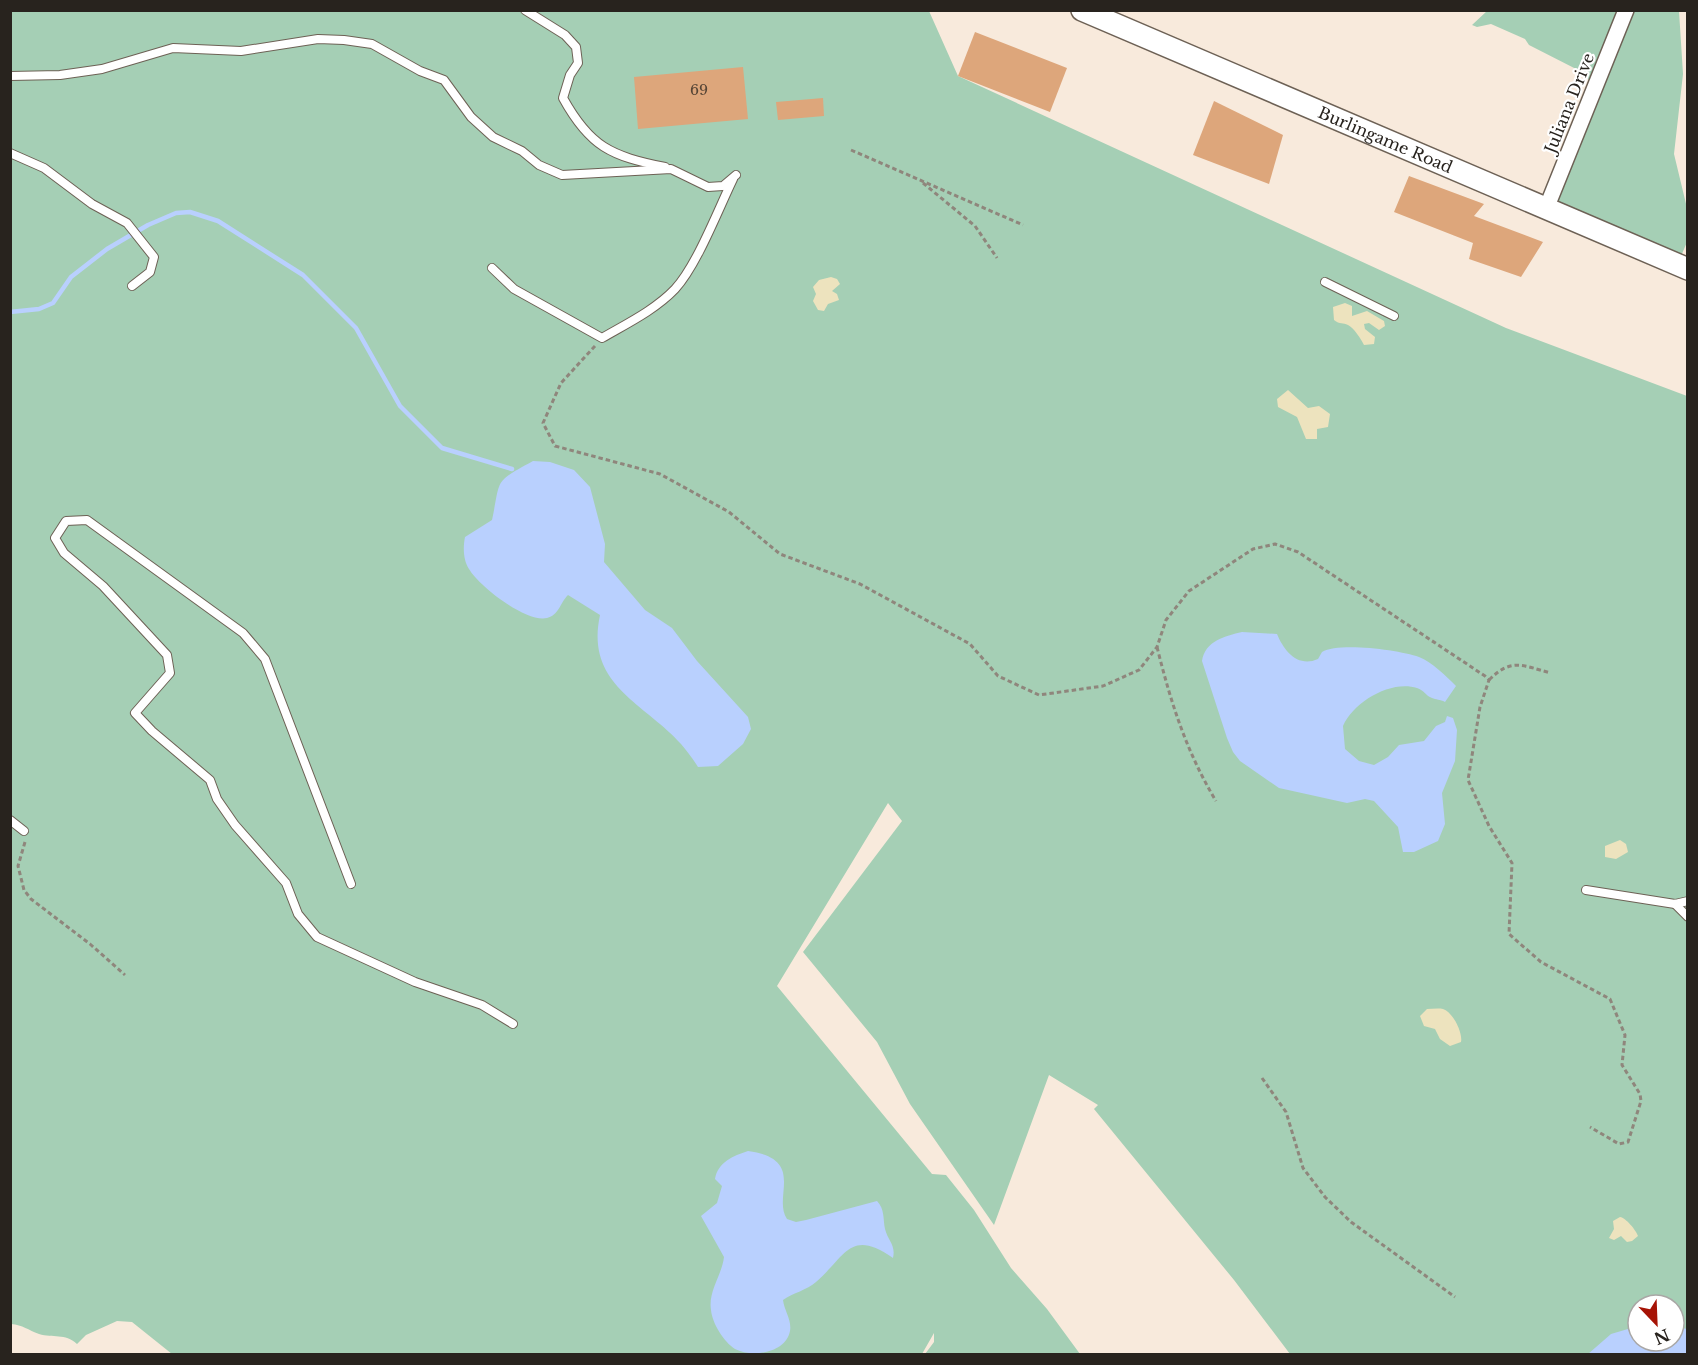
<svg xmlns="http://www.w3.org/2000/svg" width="1698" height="1365" viewBox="0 0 1698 1365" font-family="'Libre Baskerville',serif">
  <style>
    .green { fill: #a5cfb5; fill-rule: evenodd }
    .sand { fill: #ede3be }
    .water { fill: #b9d0fe }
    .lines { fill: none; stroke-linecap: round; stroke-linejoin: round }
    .stream { stroke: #b9d0fe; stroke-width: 4.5 }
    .building { fill: #dda67b }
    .lane-casing { stroke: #6d6155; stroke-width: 10 }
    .street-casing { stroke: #6d6155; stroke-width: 18 }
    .secondary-casing { stroke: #6d6155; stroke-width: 24 }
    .path { stroke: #8f867c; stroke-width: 3; stroke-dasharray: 4.5 3; stroke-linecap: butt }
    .lane { stroke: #fff; stroke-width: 8 }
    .street { stroke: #fff; stroke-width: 15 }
    .secondary { stroke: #fff; stroke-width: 21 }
    .labels { text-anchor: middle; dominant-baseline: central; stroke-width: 4.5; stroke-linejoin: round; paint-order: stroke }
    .number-label { font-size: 14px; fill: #554435 }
    .street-label { font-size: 16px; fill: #28231e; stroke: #fff }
  </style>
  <rect width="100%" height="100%" fill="#f8eadc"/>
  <g class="green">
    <path d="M11,11H929L958,76L1506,328L1687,396V1354H1290L1234,1280L1094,1109L1098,1105L1049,1075L994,1225L910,1104L877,1042L803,952L902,821L888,803L777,986L932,1174L946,1175L974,1210L1011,1268L1047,1309L1080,1354H925L934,1342V1333L922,1354H172L132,1322L117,1321L86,1335L77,1344C65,1333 53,1338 39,1334C28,1330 23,1325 11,1324ZM1638,1305H1674V1341H1638Z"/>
    <path d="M1487,11H1679L1683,74L1674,154L1687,208L1688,240L1677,265L1547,211L1596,87L1580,71L1529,45L1525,39L1491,24L1477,27L1472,25Z"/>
  </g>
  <g class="sand">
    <path d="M831,277L837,279L840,284L832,291L837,294L839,300L828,304L824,311L818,310L813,301L816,294L813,287L819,280Z"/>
    <path d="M1345,303L1352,306V316L1367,311L1384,321L1385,326L1379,330L1369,323L1364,324L1365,329L1375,337L1374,344L1364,345C1361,339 1354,328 1348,325C1343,322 1340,325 1334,320L1333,307Z"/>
    <path d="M1288,390L1308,408L1319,406L1330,414L1328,427L1317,429V439H1306L1297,417L1278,407L1277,399Z"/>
    <path d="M1620,840L1626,844L1628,852L1616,859L1605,857V846Z"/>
    <path d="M1427,1009C1432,1009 1438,1008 1443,1009C1453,1012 1463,1033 1461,1042L1450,1046L1440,1039L1435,1029L1424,1026L1420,1016Z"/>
    <path d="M1620,1217C1626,1218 1636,1230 1638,1236L1632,1241L1627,1242L1621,1236L1614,1240L1609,1238L1614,1229L1613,1221Z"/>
  </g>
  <g class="water">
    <path d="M533,461L550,462L574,470L590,487L605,544L604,562L645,610L672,628L697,661L748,717L751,729L743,744L718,766L698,767C693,759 687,751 681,744C643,702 585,685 600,615L568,595C560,603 559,615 547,618C526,623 479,586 469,569C463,560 463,547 465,537L492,520C501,478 493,483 533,461Z"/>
    <path d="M1242,632L1277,634C1284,651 1298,668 1318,659L1322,652C1339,642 1399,650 1419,657C1432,662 1446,676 1456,686L1445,702C1440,699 1436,700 1432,698C1426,696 1424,690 1417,688C1390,680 1354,702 1343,726L1345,749L1359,761L1374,765L1388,757L1399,745L1424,741L1436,726L1445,722L1447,716L1453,718L1457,730L1455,761L1442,793L1445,824L1438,841L1414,852H1403L1398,827L1374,801L1365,799L1347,803L1279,788L1240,761L1233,752L1227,738L1202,661C1205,641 1225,636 1242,632Z"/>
    <path d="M748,1151C807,1159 772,1197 787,1219L796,1222L806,1220L877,1201C885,1209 883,1220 885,1229C888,1241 896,1245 893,1258C850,1228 846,1256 816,1282C807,1290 793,1293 783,1300C784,1310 792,1320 790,1331C786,1353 752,1358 735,1349C724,1342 712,1323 711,1310C708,1291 722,1275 724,1257L701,1216L717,1203L722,1186L715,1179C718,1162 733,1156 748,1151Z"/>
    <path d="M1638,1326V1341H1674V1326L1687,1329V1354H1588L1611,1334Z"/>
  </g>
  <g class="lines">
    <path class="stream" d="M10,312L39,309L53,303L71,277L107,249L148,225L176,213L190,212L218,221L303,275L356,328L400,406L442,448L512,469"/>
  </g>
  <g class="building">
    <path d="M975,32L1067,68L1050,112L958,76Z"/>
    <path d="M743,67L748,119L638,129L634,77Z"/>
    <path d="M823,98L824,116L778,120L776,102Z"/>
    <path d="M1214,101L1283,135L1269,184L1193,155Z"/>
    <path d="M1409,176L1484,204L1474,216L1543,242L1521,277L1469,259L1473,243L1394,212Z"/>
  </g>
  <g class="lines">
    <g class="lane-casing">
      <g id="lane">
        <path d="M525,10L565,35L576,47L578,63L570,75L563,98C590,147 611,156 665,167"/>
        <path d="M10,76L60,75L102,69L173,48L241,51L318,39L344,40L372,44L420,71L444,80L471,117L493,137L522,151L539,165L562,175L671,169L708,187L723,186L736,175"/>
        <path d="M10,153L44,168L92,204L127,223L154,257L150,272L132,286"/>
        <path d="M492,268L514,289L602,338C626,324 655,310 675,289C697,265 718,210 733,179"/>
        <path d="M1325,282L1394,316"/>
        <path d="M10,820L24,831"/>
        <path d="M351,884L265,659L243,633L87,520L66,521L55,538L64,553L103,586L167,655L170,673L135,713L152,731L210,780L217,799L235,825L286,883L298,914L317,937L415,982L482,1005L513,1024"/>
        <path d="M1586,890L1675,904L1688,901"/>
        <path d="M1675,904L1688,917"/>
      </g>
    </g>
    <g class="street-casing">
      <path id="street" d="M1546,209L1626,10"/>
    </g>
    <g class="secondary-casing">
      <g id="secondary">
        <path id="s1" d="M1082,10L1688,269"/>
      </g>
    </g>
    <g class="path">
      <path d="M851,150L1023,225"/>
      <path d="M923,183L975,226L997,258"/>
      <path d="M595,346L561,383L543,423L555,446L660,474L729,512L780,554L860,584L970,644L998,676L1039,695L1103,686L1139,670L1157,647L1166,620L1189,591L1253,549L1275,544L1298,552L1485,676L1489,680L1480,707L1468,780L1489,826L1512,863L1509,934L1541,962L1610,999L1625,1035L1622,1065L1640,1094L1641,1101L1628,1142L1619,1144L1590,1127"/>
      <path d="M1157,647C1171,703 1186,751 1216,801"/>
      <path d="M1489,680C1512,657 1523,666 1551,673"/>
      <path d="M25,842L18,866L24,890L31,899L90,944L125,975"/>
      <path d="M1262,1078L1286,1112L1303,1168L1325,1197L1351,1222L1455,1297"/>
    </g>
    <use href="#lane" class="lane"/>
    <use href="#street" class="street"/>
    <use href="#secondary" class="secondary"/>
  </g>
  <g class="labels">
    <g class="number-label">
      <text x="699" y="90">69</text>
    </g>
    <g class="street-label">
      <text transform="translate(1569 103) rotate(-68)">Juliana Drive</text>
      <text stroke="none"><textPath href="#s1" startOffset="330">Burlingame Road</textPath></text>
    </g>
  </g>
  <rect width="1698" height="1365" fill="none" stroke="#28231e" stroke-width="24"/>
  <g transform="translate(1656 1323) rotate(157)"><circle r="28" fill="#ffffff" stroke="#a9a7a5" stroke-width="1.5"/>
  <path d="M0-4.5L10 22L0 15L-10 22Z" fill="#a61305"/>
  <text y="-9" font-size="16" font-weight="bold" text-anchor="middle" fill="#28231e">N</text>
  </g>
</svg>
